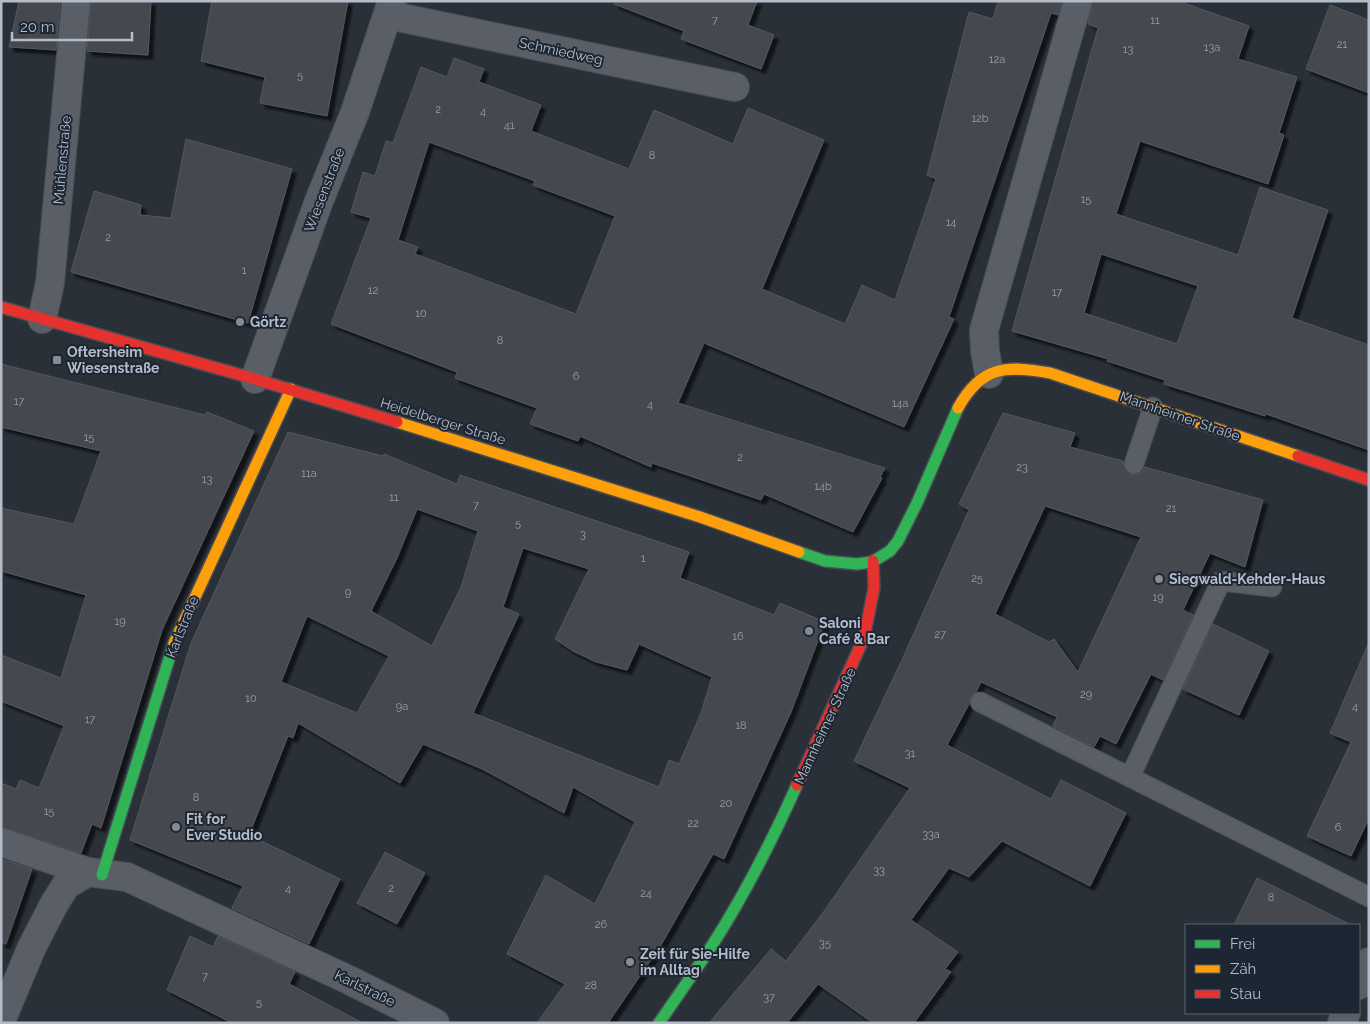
<svg xmlns="http://www.w3.org/2000/svg" width="1370" height="1024" viewBox="0 0 1370 1024" font-family="Raleway,sans-serif">
  <style>
    .building { fill: #444950; stroke: #52575f; fill-rule: evenodd; filter: url(#shadow) }
    .lines { fill: none; stroke-linecap: round; stroke-linejoin: round }
    .lane-casing { stroke: #484c53; stroke-width: 21 }
    .street-casing { stroke: #484c53; stroke-width: 30 }
    .fast-casing { stroke: #484c53; stroke-width: 14 }
    .slow-casing { stroke: #484c53; stroke-width: 14 }
    .jam-casing { stroke: #484c53; stroke-width: 14 }
    .lane { stroke: #5a5e66; stroke-width: 19 }
    .street { stroke: #5a5e66; stroke-width: 28 }
    .fast { stroke: #30b455; stroke-width: 11 }
    .slow { stroke: #ff9f0a; stroke-width: 11 }
    .jam { stroke: #e5322d; stroke-width: 11 }
    .poi-dot { fill: #848b96; stroke: #1d2633; stroke-width: 2 }
    .labels { text-anchor: middle; dominant-baseline: central; stroke-width: 4; stroke-linejoin: round; paint-order: stroke }
    .number-label { font-size: 11px; fill: #989fab }
    .street-label { font-size: 14px; fill: #b4bcc9; stroke: #1d2633 }
    .poi-label { font-size: 14px; font-weight: bold; fill: #b4bcc9; stroke: #1d2633; text-anchor: start }
  </style>
  <defs>
    <filter id="shadow"><feDropShadow dx="4.5" dy="4.5" stdDeviation="1" flood-color="#0009"/></filter>
  </defs>
  <rect width="100%" height="100%" fill="#2a3038"/>
  <g class="building">
    <path d="M19,1H60L56,50L9,47Z"/>
    <path d="M91,1H151L148,55L87,51Z"/>
    <path d="M212,1H348L327,116L260,103L265,77L201,61Z"/>
    <path d="M615,1H757L748,25L774,35L761,69L681,39L684,31L614,4Z"/>
    <path d="M998,1H1062L1058,15L1051,13L949,317L954,319L904,427L704,343L678,403L885,468L880,477L882,478L853,532L764,494L761,500L652,463L651,467L580,436L578,441L530,424L537,408L455,378L457,372L331,324L371,218L351,212L363,172L375,176L386,141L393,143L421,67L447,77L454,58L484,69L479,82L541,105L531,131L629,169L654,110L733,144L748,108L824,140L762,289L845,324L862,285L895,300L936,179L927,175L969,12L993,19ZM429,142L535,181L533,185L615,216L576,314L415,254L418,247L398,240Z"/>
    <path d="M1093,1H1178L1249,26L1238,59L1297,77L1279,133L1284,135L1268,184L1140,141L1116,214L1238,255L1260,187L1328,210L1292,318L1369,345V450L1266,414L1265,416L1164,384L1165,380L1107,361L1108,359L1012,331L1098,28L1088,24ZM1101,254L1198,286L1177,344L1084,313Z"/>
    <path d="M1330,5L1369,20V93L1306,69Z"/>
    <path d="M186,139L292,169L248,323L71,272L94,191L141,205L140,215L171,218Z"/>
    <path d="M1,364L205,415L207,412L254,431L162,630L101,828L92,824L81,853L1,827V783L16,789L20,780L39,788L64,726L1,701V655L61,678L86,595L1,571V508L74,524L101,451L1,427Z"/>
    <path d="M1003,413L1075,433L1070,447L1123,461L1125,471L1130,474L1137,475L1142,472L1145,467L1263,500L1245,567L1210,553L1183,610L1193,615L1163,680L1151,674L1116,744L1100,736L1094,747L1053,726L1057,717L981,682L976,692L970,697L969,704L947,745L1051,799L1061,780L1126,813L1090,886L1002,841L969,877L949,868L911,920L958,952L945,969L951,972L914,1023H873L818,984L787,1023H709L771,949L786,961L822,914L910,788L854,761L901,662L969,510L959,504ZM1045,506L1141,537L1078,672L1054,639L1049,642L995,614Z"/>
    <path d="M288,432L383,456L384,454L457,484L460,475L689,552L680,578L774,615L780,603L825,622L791,712L724,859L713,854L661,945L608,1023H537L565,984L507,954L546,875L595,904L635,822L573,787L564,813L482,769L423,744L400,783L298,723L293,738L288,736L249,835L340,879L309,944L232,908L243,886L130,840L191,643ZM417,509L478,531L461,587L432,646L371,611L397,558ZM523,548L589,569L555,639L573,651L596,662L627,670L639,644L712,677L701,713L679,764L669,760L659,787L473,713L519,614L503,607ZM307,616L389,656L357,713L281,682Z"/>
    <path d="M1213,624L1269,651L1239,715L1183,689Z"/>
    <path d="M1369,642V818L1351,856L1307,836L1351,742L1330,733Z"/>
    <path d="M385,852L425,873L397,924L357,903Z"/>
    <path d="M1,859L32,869L6,944L1,943Z"/>
    <path d="M1257,878L1351,925H1234Z"/>
    <path d="M190,936L213,947L218,936L295,972L289,984L363,1023H232L167,990Z"/>
  </g>
  <g class="lines">
    <g class="lane-casing">
      <g id="lane">
        <path d="M1134,464L1153,407"/>
        <path d="M980,702L1369,897"/>
        <path d="M1130,777L1221,581L1272,587"/>
      </g>
    </g>
    <g class="street-casing">
      <g id="street">
        <path d="M388,15L735,87"/>
        <path d="M42,319L50,283L76,1"/>
        <path d="M989,374L985,351L984,330L1078,1"/>
        <path d="M255,379L319,201L355,112L392,1"/>
        <path d="M1,842L88,872L127,877L349,980L435,1023"/>
        <path d="M1359,985L1369,962"/>
        <path d="M1,1021L31,949L53,906L66,885L88,872"/>
        <path d="M1342,1023L1346,1013"/>
      </g>
    </g>
    <g class="fast-casing">
      <g id="fast">
        <path d="M799,552L825,561L857,564L872,562L890,551L898,541L917,503L958,408"/>
        <path d="M102,875L174,643"/>
        <path d="M659,1023C676,998 694,973 711,947C744,896 772,841 797,785"/>
      </g>
    </g>
    <g class="slow-casing">
      <g id="slow">
        <path d="M958,408C981,366 1006,365 1050,373L1298,456"/>
        <path d="M397,422L700,517L799,552"/>
        <path d="M174,643L291,389"/>
      </g>
    </g>
    <g class="jam-casing">
      <g id="jam">
        <path d="M1,307L255,379L397,422"/>
        <path d="M1298,456L1369,480"/>
        <path d="M797,785L864,638L874,588L873,561"/>
      </g>
    </g>
    <use href="#lane" class="lane"/>
    <use href="#street" class="street"/>
    <use href="#fast" class="fast"/>
    <use href="#slow" class="slow"/>
    <use href="#jam" class="jam"/>
  </g>
  <g class="poi-dot">
    <circle cx="240" cy="322" r="5"/>
    <rect x="52" y="355" width="10" height="10" rx="2.5"/>
    <circle cx="1159" cy="579" r="5"/>
    <circle cx="809" cy="631" r="5"/>
    <circle cx="176" cy="827" r="5"/>
    <circle cx="630" cy="962" r="5"/>
  </g>
  <g class="labels">
    <g class="number-label">
      <text x="715" y="20">7</text>
      <text x="1155" y="20">11</text>
      <text x="1342" y="44">21</text>
      <text x="1212" y="47">13a</text>
      <text x="1128" y="49">13</text>
      <text x="997" y="59">12a</text>
      <text x="300" y="75">5</text>
      <text x="438" y="109">2</text>
      <text x="483" y="111">4</text>
      <text x="980" y="118">12b</text>
      <text x="509" y="125">41</text>
      <text x="652" y="155">8</text>
      <text x="1086" y="199">15</text>
      <text x="951" y="222">14</text>
      <text x="108" y="237">2</text>
      <text x="244" y="270">1</text>
      <text x="373" y="290">12</text>
      <text x="1057" y="292">17</text>
      <text x="421" y="313">10</text>
      <text x="500" y="340">8</text>
      <text x="576" y="376">6</text>
      <text x="19" y="401">17</text>
      <text x="900" y="403">14a</text>
      <text x="650" y="404">4</text>
      <text x="89" y="437">15</text>
      <text x="740" y="457">2</text>
      <text x="1022" y="467">23</text>
      <text x="309" y="473">11a</text>
      <text x="207" y="479">13</text>
      <text x="823" y="486">14b</text>
      <text x="394" y="497">11</text>
      <text x="476" y="505">7</text>
      <text x="1171" y="508">21</text>
      <text x="518" y="523">5</text>
      <text x="583" y="534">3</text>
      <text x="643" y="558">1</text>
      <text x="977" y="578">25</text>
      <text x="348" y="592">9</text>
      <text x="1158" y="597">19</text>
      <text x="120" y="621">19</text>
      <text x="940" y="634">27</text>
      <text x="738" y="636">16</text>
      <text x="1086" y="694">29</text>
      <text x="251" y="698">10</text>
      <text x="402" y="706">9a</text>
      <text x="1355" y="706">4</text>
      <text x="90" y="719">17</text>
      <text x="741" y="725">18</text>
      <text x="910" y="753">31</text>
      <text x="196" y="797">8</text>
      <text x="726" y="803">20</text>
      <text x="49" y="811">15</text>
      <text x="693" y="823">22</text>
      <text x="1338" y="827">6</text>
      <text x="931" y="834">33a</text>
      <text x="879" y="870">33</text>
      <text x="288" y="888">4</text>
      <text x="391" y="888">2</text>
      <text x="646" y="893">24</text>
      <text x="1271" y="897">8</text>
      <text x="601" y="924">26</text>
      <text x="825" y="943">35</text>
      <text x="205" y="976">7</text>
      <text x="591" y="985">28</text>
      <text x="769" y="997">37</text>
      <text x="259" y="1002">5</text>
    </g>
    <g class="street-label">
      <text transform="translate(561 51) rotate(12)">Schmiedweg</text>
      <text transform="translate(62 160) rotate(-85)">Mühlenstraße</text>
      <text transform="translate(324 190) rotate(-69)">Wiesenstraße</text>
      <text transform="translate(1180 416) rotate(19)">Mannheimer Straße</text>
      <text transform="translate(443 421) rotate(17)">Heidelberger Straße</text>
      <text transform="translate(182 627) rotate(-68)">Karlstraße</text>
      <text transform="translate(825 726) rotate(-65)">Mannheimer Straße</text>
      <text transform="translate(365 988) rotate(26)">Karlstraße</text>
    </g>
    <g class="poi-label">
      <text x="250" y="322">Görtz</text>
      <text x="67" y="352">Oftersheim<tspan x="67" dy="16">Wiesenstraße</tspan></text>
      <text x="1169" y="579">Siegwald-Kehder-Haus</text>
      <text x="819" y="623">Saloni<tspan x="819" dy="16">Café &amp; Bar</tspan></text>
      <text x="186" y="819">Fit for<tspan x="186" dy="16">Ever Studio</tspan></text>
      <text x="640" y="954">Zeit für Sie-Hilfe<tspan x="640" dy="16">im Alltag</tspan></text>
    </g>
  </g>
  <rect width="1370" height="1024" fill="none" stroke="#b4bcc9" stroke-width="5"/>
  <rect x="1185" y="924" width="175" height="90" fill="#1d2633" stroke="#59626f"/>
  <rect x="1195" y="940" width="25" height="8" fill="#30b455" stroke="#59626f"/>
  <text x="1230" y="949" font-size="15" fill="#b4bcc9">Frei</text>
  <rect x="1195" y="965" width="25" height="8" fill="#ff9f0a" stroke="#59626f"/>
  <text x="1230" y="974" font-size="15" fill="#b4bcc9">Zäh</text>
  <rect x="1195" y="990" width="25" height="8" fill="#e5322d" stroke="#59626f"/>
  <text x="1230" y="999" font-size="15" fill="#b4bcc9">Stau</text>
  <path d="M12 32v8h120v-8" fill="none" stroke="#b4bcc9" stroke-width="2.5"/>
  <text x="20" y="32" font-size="15" fill="#b4bcc9" stroke="#1d2633" stroke-width="4" paint-order="stroke">20 m</text>
</svg>
